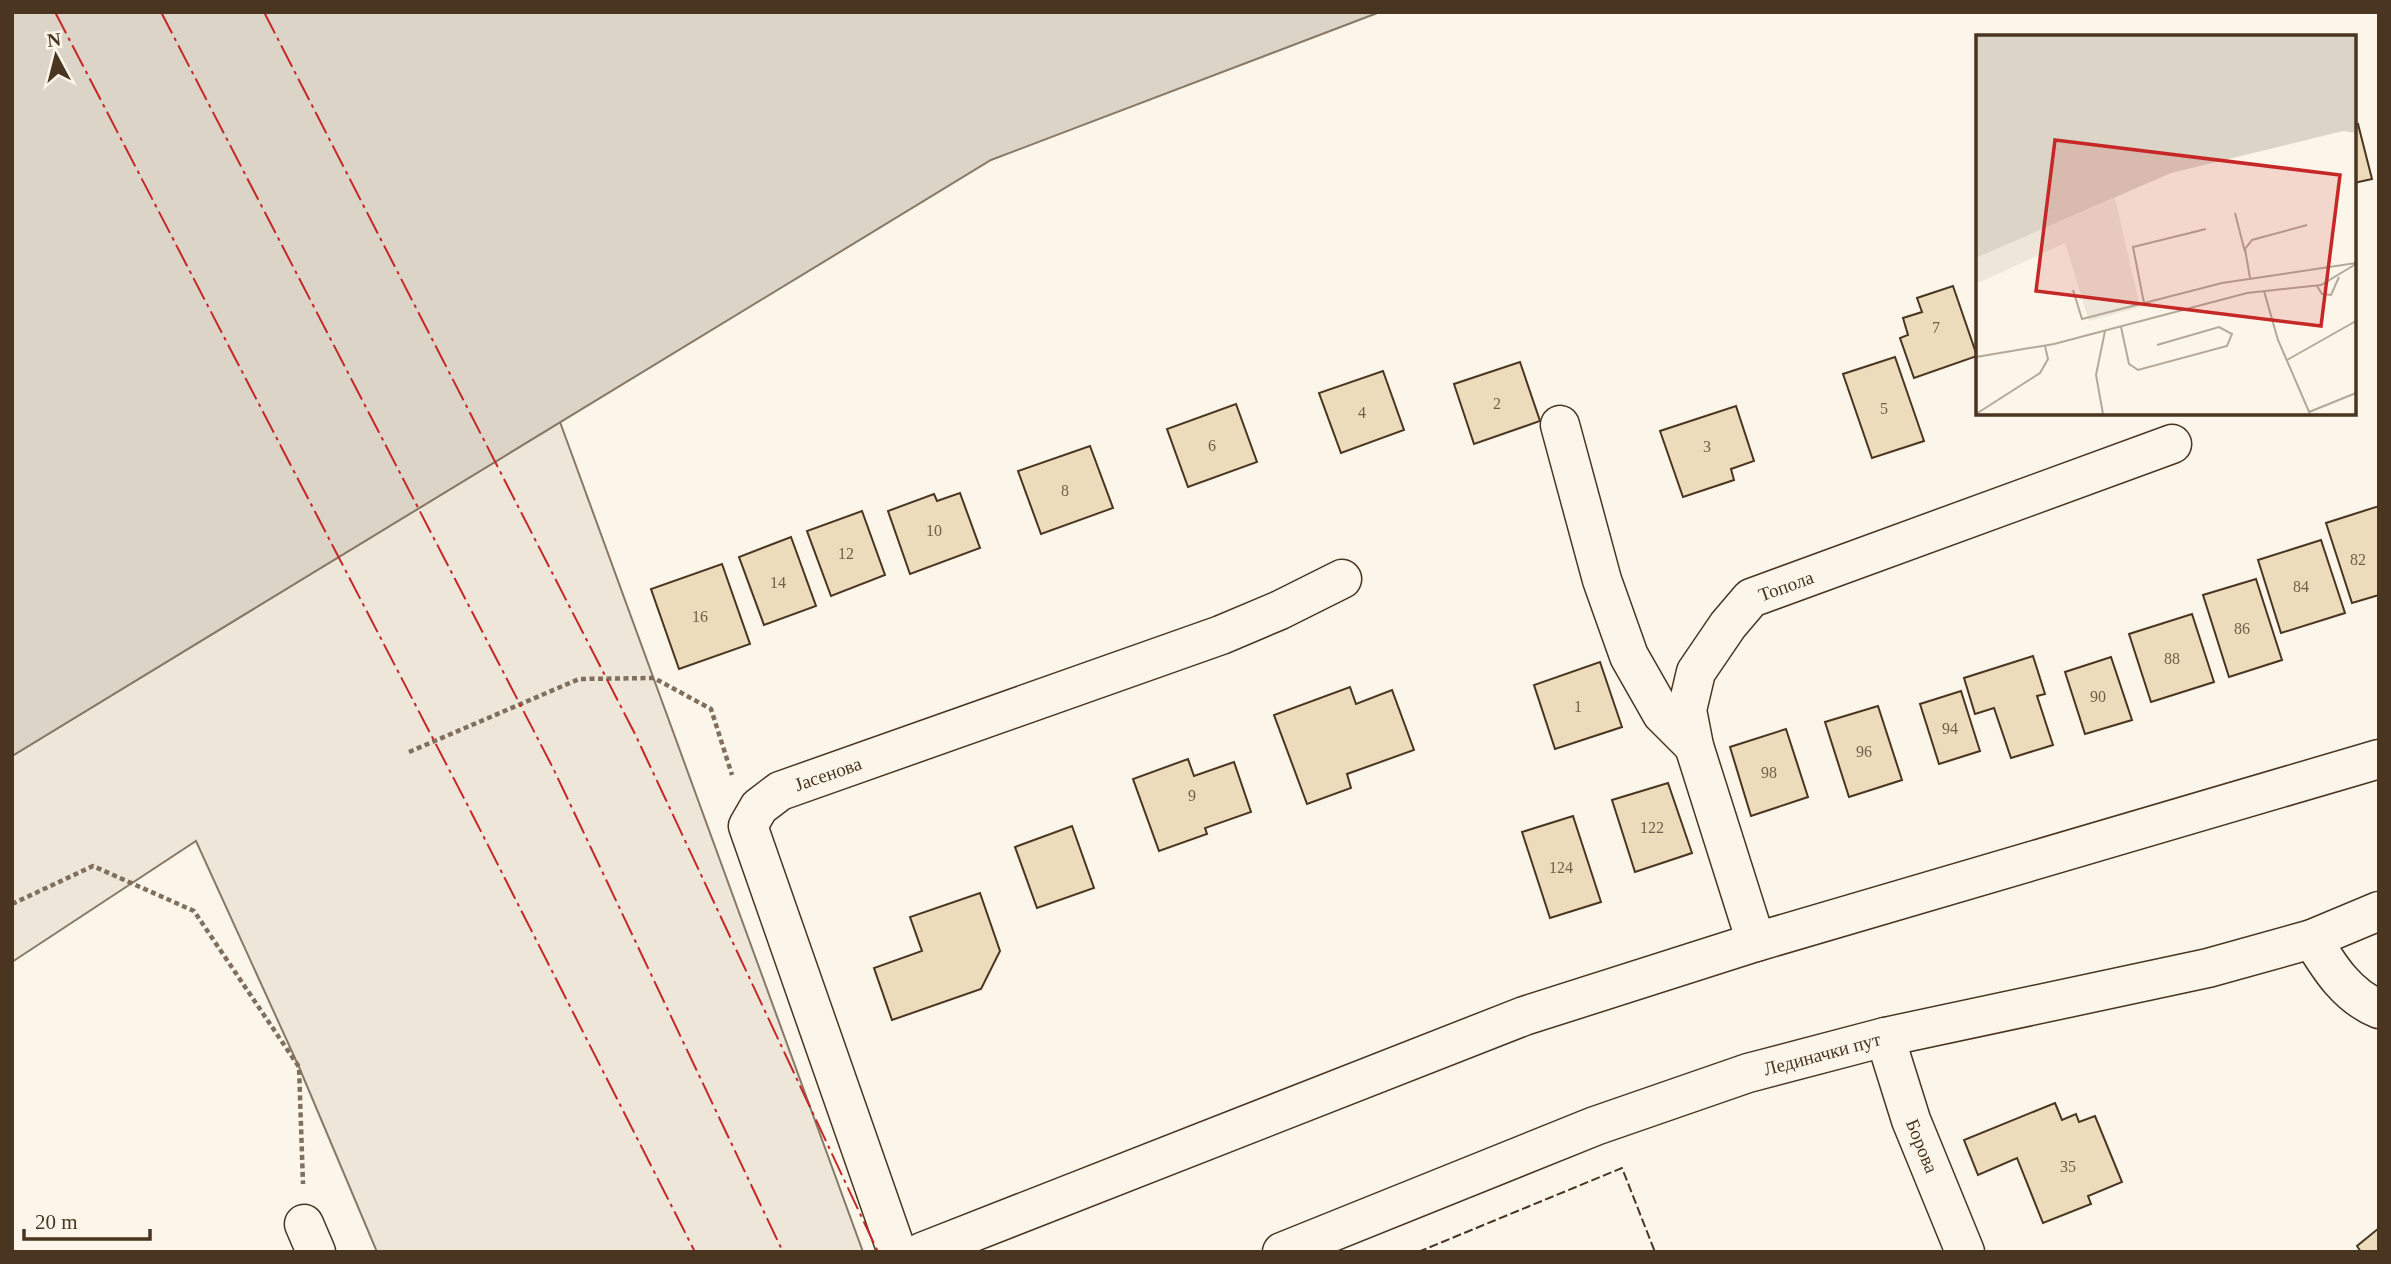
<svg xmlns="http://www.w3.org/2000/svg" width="2391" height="1264" viewBox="0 0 2391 1264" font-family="Georgia,serif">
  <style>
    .green { fill: #ede6d9; stroke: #887966; stroke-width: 2 }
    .water { fill: #dcd4c6; stroke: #887966; stroke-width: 2 }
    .building { fill: #ecdcbc; stroke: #4a3520; stroke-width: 2 }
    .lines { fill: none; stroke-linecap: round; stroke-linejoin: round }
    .minor-casing { stroke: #4a3520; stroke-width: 41 }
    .major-casing { stroke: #4a3520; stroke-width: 41 }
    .path { stroke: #7f6f5c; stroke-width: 4.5; stroke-dasharray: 5 3.5; stroke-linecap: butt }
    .minor { stroke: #fbf6e9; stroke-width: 38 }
    .major { stroke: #fbf6e9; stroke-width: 38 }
    .fence { stroke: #4a3520; stroke-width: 2; stroke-dasharray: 9 3.5; stroke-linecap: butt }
    .power { stroke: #c62828; stroke-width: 2; stroke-dasharray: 24 5 3.5 5; stroke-linecap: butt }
    .labels { text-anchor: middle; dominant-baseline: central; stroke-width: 5; stroke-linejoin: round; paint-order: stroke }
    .number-label { font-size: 16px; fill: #725f47 }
    .street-label { font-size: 19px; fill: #4a3520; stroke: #fbf6e9 }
    .inset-road { fill: none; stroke: #b4a999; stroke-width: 2 }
    .view { fill: #c62828; fill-opacity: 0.15; stroke: #c62828; stroke-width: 3.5 }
    .inset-edge { fill: none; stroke: #4a3520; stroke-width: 3.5 }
  </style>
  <rect width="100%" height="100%" fill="#fbf6e9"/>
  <path class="green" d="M560,422L863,1252H377L299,1067L196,841L12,962V756Z"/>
  <path class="water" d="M12,12H1380L991,160L12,756Z"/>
  <g class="building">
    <path d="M2358,124L2372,179L2354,183V125Z"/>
    <path d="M1953,286L1977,356L1914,378L1900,338L1908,335L1903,318L1922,312L1917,298Z"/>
    <path d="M1895,357L1924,441L1872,458L1843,374Z"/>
    <path d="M1520,362L1540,421L1474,444L1454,384Z"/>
    <path d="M1383,371L1404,430L1341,453L1319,393Z"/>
    <path d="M1236,404L1257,462L1188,487L1167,429Z"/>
    <path d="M1736,406L1754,461L1731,469L1734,480L1683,497L1660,431Z"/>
    <path d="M1090,446L1113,508L1041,534L1018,471Z"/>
    <path d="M960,493L980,548L910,574L888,511L934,494L937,501Z"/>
    <path d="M2379,506V595L2352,603L2326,523Z"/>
    <path d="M862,511L885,575L831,596L807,531Z"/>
    <path d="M791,537L816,606L764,625L739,557Z"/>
    <path d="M2321,540L2345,613L2281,633L2258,560Z"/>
    <path d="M722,564L750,644L679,669L651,589Z"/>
    <path d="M2256,579L2282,660L2229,677L2203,595Z"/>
    <path d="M2192,614L2214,682L2151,702L2129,634Z"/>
    <path d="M2033,656L2045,694L2037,696L2053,745L2011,758L1994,708L1975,714L1964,678Z"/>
    <path d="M2111,657L2132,720L2085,734L2065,672Z"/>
    <path d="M1600,662L1622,727L1555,749L1534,685Z"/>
    <path d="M1350,687L1356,704L1392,690L1414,750L1347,774L1351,788L1307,804L1274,715Z"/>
    <path d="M1961,691L1980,751L1939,764L1920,704Z"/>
    <path d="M1878,706L1902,780L1849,797L1825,722Z"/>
    <path d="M1786,729L1808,797L1751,816L1730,747Z"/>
    <path d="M1188,759L1194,776L1234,762L1251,812L1205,828L1207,834L1159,851L1133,779Z"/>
    <path d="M1668,783L1692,853L1635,872L1612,800Z"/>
    <path d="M1573,816L1601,902L1550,918L1522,832Z"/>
    <path d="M1072,826L1094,888L1037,908L1015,847Z"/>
    <path d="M980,893L1000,951L981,989L892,1020L874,968L922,951L910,917Z"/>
    <path d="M2055,1103L2062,1120L2076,1114L2079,1122L2095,1116L2122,1182L2088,1196L2091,1204L2043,1223L2017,1158L1978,1175L1964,1140Z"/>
    <path d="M2379,1228V1252H2361L2357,1246Z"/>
  </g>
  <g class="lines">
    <g class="minor-casing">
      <g id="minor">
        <path d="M1560,425L1602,580L1629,656L1662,714L1694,746"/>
        <path d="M2312,939C2329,967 2347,996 2379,1009"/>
        <path d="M1756,942L1694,746L1687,710L1696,672L1728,625L1751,598L2172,444"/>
        <path d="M1885,1037L1911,1120L1965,1252"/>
        <path d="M304,1224L316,1252"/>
        <path d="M897,1252L748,826L759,807L780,791L1221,635L1280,610L1342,579"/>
        <path d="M922,1252L1524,1016L1756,942L2379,759"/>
      </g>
    </g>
    <g class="major-casing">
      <path id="major" d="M1282,1252L1595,1126L1748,1073L1885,1037L2208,968L2312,939L2379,911"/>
    </g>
    <g class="path">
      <path d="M409,752L579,679L654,678L711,709L732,775"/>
      <path d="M12,904L93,866L194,911L299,1067L303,1184"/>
    </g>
    <use href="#minor" class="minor"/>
    <use href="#major" class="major"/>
    <path class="fence" d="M1418,1252L1622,1168L1655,1252"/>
    <g class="power">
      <path d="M55,12L467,804L695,1252"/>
      <path d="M161,12L553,768L783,1252"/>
      <path d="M264,12L635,734L878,1252"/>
    </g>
  </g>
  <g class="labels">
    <g class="number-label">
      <text x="1936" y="327">7</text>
      <text x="1497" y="403">2</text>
      <text x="1884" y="408">5</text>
      <text x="1362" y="412">4</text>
      <text x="1212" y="445">6</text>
      <text x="1707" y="446">3</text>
      <text x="1065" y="490">8</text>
      <text x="934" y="530">10</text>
      <text x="846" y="553">12</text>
      <text x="2358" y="559">82</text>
      <text x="778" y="582">14</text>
      <text x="2301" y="586">84</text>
      <text x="700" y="616">16</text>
      <text x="2242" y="628">86</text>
      <text x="2172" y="658">88</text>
      <text x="2098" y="696">90</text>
      <text x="1578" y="706">1</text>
      <text x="1950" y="728">94</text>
      <text x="1864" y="751">96</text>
      <text x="1769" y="772">98</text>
      <text x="1192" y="795">9</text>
      <text x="1652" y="827">122</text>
      <text x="1561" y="867">124</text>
      <text x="2068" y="1166">35</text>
    </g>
    <g class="street-label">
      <text transform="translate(1786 586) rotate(-20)">Топола</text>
      <text transform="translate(828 774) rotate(-19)">Јасенова</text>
      <text transform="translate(1822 1054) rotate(-15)">Лединачки пут</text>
      <text transform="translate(1922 1146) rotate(68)">Борова</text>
    </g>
  </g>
  <g transform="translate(1976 35)">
    <rect width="380" height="380" fill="#fbf6e9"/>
    <path d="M139,163L164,272L113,286L89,208L0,249V223Z" fill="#ede6d9"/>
    <path d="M0,0H380V98L367,96L195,138L0,223Z" fill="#dcd4c6"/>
    <path class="inset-road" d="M259,178L269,217M274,243L269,214L276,205L331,190M341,251L346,259L355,260L363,242M97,255L106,284L246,248L380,228M288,256L302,305L334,379M168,268L157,212L230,194M145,292L153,329L162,335L251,311L256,299L243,292L181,310M0,322L78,309L271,258L345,250L380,229M311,325L380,286M333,377L380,358M0,379L64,338L72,324L69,311M127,379L120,340L129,296"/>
    <path class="view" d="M79,105L364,140L345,291L60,256Z"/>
    <rect width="380" height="380" class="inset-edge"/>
  </g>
  <rect width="2391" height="1264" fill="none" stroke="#4a3520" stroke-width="28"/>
  <g transform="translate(56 56) rotate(353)" stroke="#fbf6e9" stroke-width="5" paint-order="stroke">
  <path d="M0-5L12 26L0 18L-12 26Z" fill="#4a3520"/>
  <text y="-10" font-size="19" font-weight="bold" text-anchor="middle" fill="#4a3520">N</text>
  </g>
  <path d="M24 1229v10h126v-10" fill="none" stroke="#4a3520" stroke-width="3.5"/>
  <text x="35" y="1229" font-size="21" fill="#4a3520" stroke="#fbf6e9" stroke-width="5" paint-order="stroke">20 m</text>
</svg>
